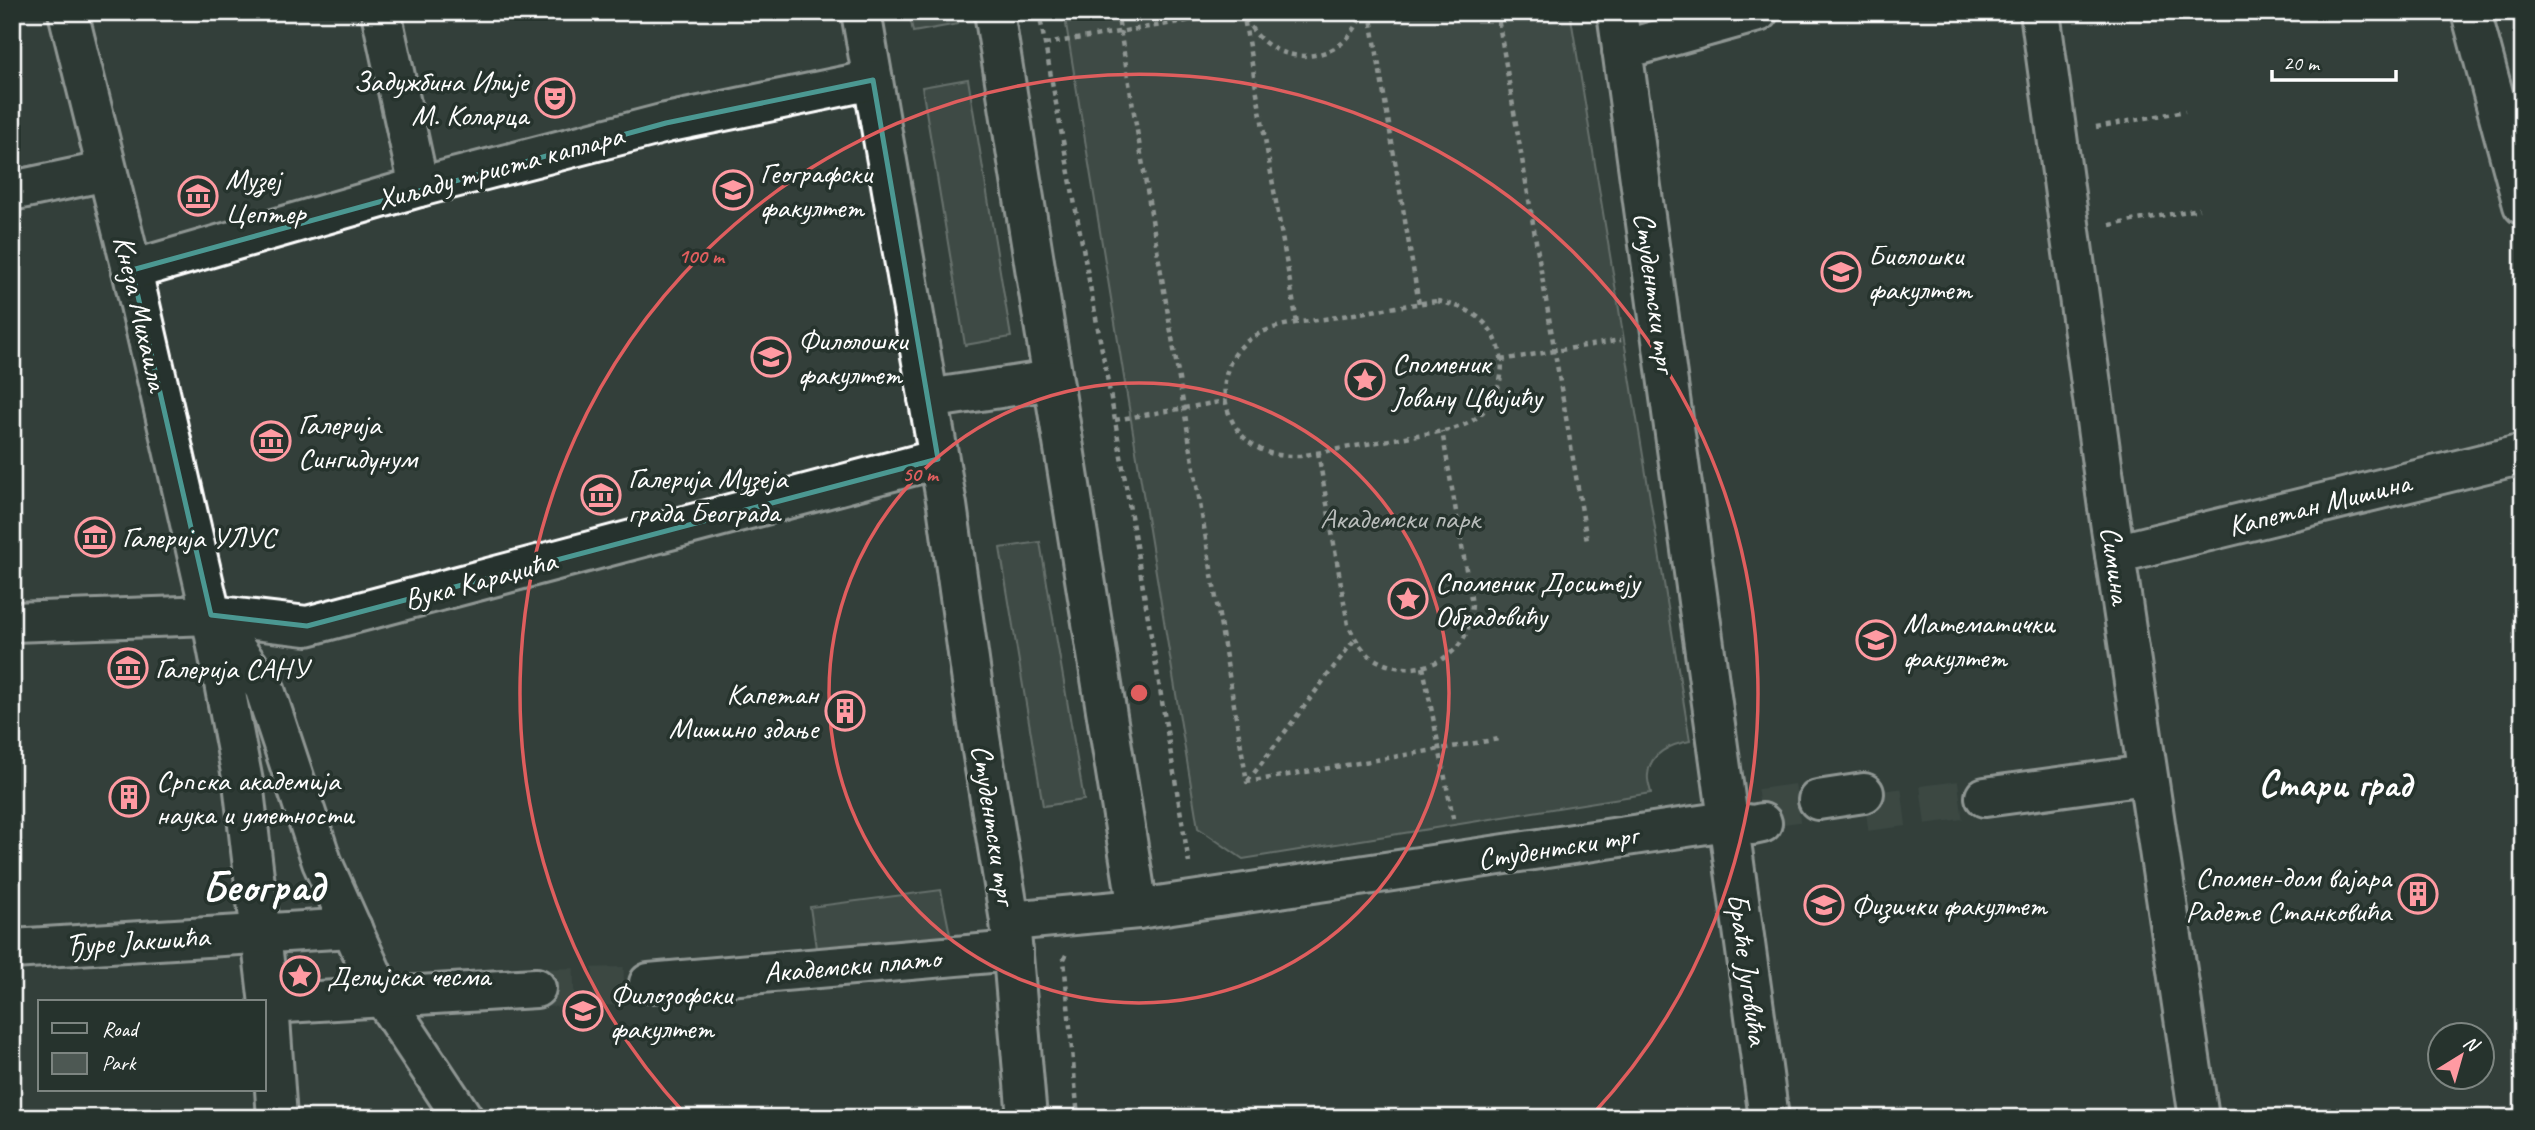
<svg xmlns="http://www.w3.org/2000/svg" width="2535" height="1130" viewBox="0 0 2535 1130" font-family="Caveat,sans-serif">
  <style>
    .green { fill: #4d5853; stroke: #a6aca9; stroke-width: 2 }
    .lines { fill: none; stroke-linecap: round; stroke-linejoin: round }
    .minor-tunnel { stroke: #47524e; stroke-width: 38; stroke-dasharray: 38 19; stroke-linecap: butt }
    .minor-casing { stroke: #fff; stroke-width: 44 }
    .path { stroke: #fff; stroke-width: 4.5; stroke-dasharray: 5 5; stroke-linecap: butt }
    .minor { stroke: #26332d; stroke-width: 38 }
    .marked { fill: none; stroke: #4b9892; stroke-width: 5; stroke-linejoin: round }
    .ring { fill: none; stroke: #e05e5e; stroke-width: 3.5 }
    .labels { text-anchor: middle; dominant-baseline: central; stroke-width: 7; stroke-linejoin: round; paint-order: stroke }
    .poi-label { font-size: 30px; fill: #fff; stroke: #26332d; text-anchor: start }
    .street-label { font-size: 30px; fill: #fff; stroke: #26332d }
    .park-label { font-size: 30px; fill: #b8bcba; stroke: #26332d }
    .district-label { font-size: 37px; font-weight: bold; fill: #fff; stroke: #26332d }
    .town-label { font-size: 44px; font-weight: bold; fill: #fff; stroke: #26332d }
    .centre { fill: #e05e5e; stroke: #26332d; stroke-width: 3.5 }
    .ring-label { font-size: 21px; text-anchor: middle; font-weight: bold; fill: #e05e5e; stroke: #26332d; stroke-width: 7; stroke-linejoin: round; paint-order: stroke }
  </style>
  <rect width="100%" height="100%" fill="#333f3a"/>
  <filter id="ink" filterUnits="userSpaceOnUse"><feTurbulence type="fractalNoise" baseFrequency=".0143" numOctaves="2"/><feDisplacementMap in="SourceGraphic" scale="14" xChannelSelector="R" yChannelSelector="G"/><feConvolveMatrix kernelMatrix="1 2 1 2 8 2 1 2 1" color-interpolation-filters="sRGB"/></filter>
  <g filter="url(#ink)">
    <g class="green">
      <path d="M909,12H956L958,24L913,32Z"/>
      <path d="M1064,12H1570L1690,741C1672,744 1649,753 1648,775C1647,780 1650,788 1651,793L1243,859L1198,828Z"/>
      <path d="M968,79L1011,337L965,345L922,87Z"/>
      <path d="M1040,542L1084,800L1043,806L1000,548Z"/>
      <path d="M941,890L951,939L817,955L810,907Z"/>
    </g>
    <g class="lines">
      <g class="minor-tunnel">
        <path d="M1760,808L1818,800"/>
        <path d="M1866,812L1985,797"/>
        <path d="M536,988L624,986"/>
      </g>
      <g class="minor-casing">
        <g id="minor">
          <path d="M68,12L132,270L211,615L243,782L269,1004L277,1118"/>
          <path d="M381,12L419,187"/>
          <path d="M861,12L947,505L980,738L1010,921L1027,1118"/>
          <path d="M994,12L1138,909"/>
          <path d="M1617,12L1769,1118"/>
          <path d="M2040,12L2108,508L2199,1118"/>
          <path d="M2471,12L2523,205"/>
          <path d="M1622,50L1758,12"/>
          <path d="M12,191L107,171"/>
          <path d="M132,270L419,187L666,123L873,80"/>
          <path d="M928,399L1052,380"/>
          <path d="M2115,554L2523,454"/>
          <path d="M12,622L211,615L307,626L938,459"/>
          <path d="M216,623L264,687L322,862L382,996L463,1118"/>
          <path d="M1985,797L2146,775"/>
          <path d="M1818,800L1864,793"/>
          <path d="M1010,921L1138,909L1727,821L1753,825L1762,823"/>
          <path d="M12,949L352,928"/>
          <path d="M649,983L1013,951"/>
          <path d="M269,1004L536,988"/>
        </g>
      </g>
      <g class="path">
        <path d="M1039,12L1115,420L1189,863"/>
        <path d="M1117,12L1247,782L1499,739"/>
        <path d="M1243,12L1297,323"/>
        <path d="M1370,12L1419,304"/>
        <path d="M1497,12L1587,541"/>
        <path d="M1246,18C1262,55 1309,68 1342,43C1352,35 1358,24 1363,12"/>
        <path d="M1045,44L1241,12"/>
        <path d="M2096,127L2185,111"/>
        <path d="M2110,225L2199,209"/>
        <path d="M1437,301C1465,307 1487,316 1498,345C1509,374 1495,409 1468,423C1451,432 1429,433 1411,436C1374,443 1337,449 1300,456C1286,456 1271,456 1258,448C1218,426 1211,363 1253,337C1275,323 1306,322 1331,318C1366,312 1401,306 1437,301Z"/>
        <path d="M1501,360L1621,340"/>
        <path d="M1115,420L1225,401"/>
        <path d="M1318,452L1348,625C1354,636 1360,648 1370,656C1398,677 1442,670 1462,641C1469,630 1471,617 1472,604L1442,431"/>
        <path d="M1471,616L1487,624"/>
        <path d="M1423,667L1454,823"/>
        <path d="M1248,781L1355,639"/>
        <path d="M1066,955L1064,959L1078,1118"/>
      </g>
      <use href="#minor" class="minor"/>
    </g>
  </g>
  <path d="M0 0H2535V1130H0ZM873,80L938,459L307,626L211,615L132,270L666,123Z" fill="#333f3a" fill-opacity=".55" fill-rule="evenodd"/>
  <path class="marked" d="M873,80L938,459L307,626L211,615L132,270L666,123Z"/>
  <g class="ring">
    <circle cx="1139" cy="693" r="310"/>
    <path d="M686 1115A619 619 0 1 1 1592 1115"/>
  </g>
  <defs>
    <g id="theatre-ring" transform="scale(2.0125)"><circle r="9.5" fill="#26332d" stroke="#ff9aa2" stroke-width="1.5"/><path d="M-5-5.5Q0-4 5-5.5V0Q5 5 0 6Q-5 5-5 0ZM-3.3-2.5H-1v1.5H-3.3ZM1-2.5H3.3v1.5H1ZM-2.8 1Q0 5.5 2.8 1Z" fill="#ff9aa2"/></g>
    <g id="university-ring" transform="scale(2.0125)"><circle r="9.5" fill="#26332d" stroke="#ff9aa2" stroke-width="1.5"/><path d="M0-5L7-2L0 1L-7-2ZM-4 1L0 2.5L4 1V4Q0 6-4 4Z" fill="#ff9aa2"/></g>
    <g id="museum-ring" transform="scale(2.0125)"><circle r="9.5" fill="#26332d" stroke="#ff9aa2" stroke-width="1.5"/><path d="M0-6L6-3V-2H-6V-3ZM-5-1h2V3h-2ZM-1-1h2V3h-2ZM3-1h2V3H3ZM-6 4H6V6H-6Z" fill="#ff9aa2"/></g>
    <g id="sight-ring" transform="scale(2.0125)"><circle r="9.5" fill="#26332d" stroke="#ff9aa2" stroke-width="1.5"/><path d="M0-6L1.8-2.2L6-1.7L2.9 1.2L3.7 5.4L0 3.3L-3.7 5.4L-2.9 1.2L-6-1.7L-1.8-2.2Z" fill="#ff9aa2"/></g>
    <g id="building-ring" transform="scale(2.0125)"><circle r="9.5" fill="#26332d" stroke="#ff9aa2" stroke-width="1.5"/><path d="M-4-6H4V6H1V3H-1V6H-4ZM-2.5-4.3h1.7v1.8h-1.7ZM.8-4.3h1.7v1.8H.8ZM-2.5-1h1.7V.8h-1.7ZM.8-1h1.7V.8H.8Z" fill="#ff9aa2"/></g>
  </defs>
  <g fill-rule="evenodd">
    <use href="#theatre-ring" x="555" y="98"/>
    <use href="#university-ring" x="733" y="190"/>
    <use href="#museum-ring" x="198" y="196"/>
    <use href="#university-ring" x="1841" y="272"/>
    <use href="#university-ring" x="771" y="357"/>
    <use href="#sight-ring" x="1365" y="380"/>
    <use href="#museum-ring" x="271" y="441"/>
    <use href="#museum-ring" x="601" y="495"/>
    <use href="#museum-ring" x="95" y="537"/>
    <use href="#sight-ring" x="1408" y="599"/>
    <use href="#university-ring" x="1876" y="640"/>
    <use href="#museum-ring" x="128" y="668"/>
    <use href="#building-ring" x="845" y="711"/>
    <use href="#building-ring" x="129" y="797"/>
    <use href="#building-ring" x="2418" y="894"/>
    <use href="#university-ring" x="1824" y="905"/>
    <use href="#sight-ring" x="300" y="976"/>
    <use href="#university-ring" x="583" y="1011"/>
  </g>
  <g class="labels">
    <g class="poi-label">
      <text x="528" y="81" text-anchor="end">Задужбина Илије<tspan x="528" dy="34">М. Коларца</tspan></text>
      <text x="760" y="173">Географски<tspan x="760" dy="34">факултет</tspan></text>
      <text x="225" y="179">Музеј<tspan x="225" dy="34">Цептер</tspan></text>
      <text x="1868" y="255">Биолошки<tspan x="1868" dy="34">факултет</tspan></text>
      <text x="798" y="340">Филолошки<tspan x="798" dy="34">факултет</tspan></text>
      <text x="1392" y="363">Споменик<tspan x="1392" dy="34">Јовану Цвијићу</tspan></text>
      <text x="298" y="424">Галерија<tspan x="298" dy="34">Сингидунум</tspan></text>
      <text x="628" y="478">Галерија Музеја<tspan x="628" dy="34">града Београда</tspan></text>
      <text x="122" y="537">Галерија УЛУС</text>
      <text x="1435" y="582">Споменик Доситеју<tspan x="1435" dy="34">Обрадовићу</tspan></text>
      <text x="1903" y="623">Математички<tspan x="1903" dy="34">факултет</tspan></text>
      <text x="155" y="668">Галерија САНУ</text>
      <text x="818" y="694" text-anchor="end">Капетан<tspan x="818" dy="34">Мишино здање</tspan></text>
      <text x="156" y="780">Српска академија<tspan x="156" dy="34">наука и уметности</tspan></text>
      <text x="2391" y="877" text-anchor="end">Спомен-дом вајара<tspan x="2391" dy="34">Радете Станковића</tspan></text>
      <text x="1851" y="905">Физички факултет</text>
      <text x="327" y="976">Делијска чесма</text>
      <text x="610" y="994">Филозофски<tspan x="610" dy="34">факултет</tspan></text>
    </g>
    <g class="street-label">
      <text transform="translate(500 167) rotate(-15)">Хиљаду триста каплара</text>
      <text transform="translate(1655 292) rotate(82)">Студентски трг</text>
      <text transform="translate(141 313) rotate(77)">Кнеза Михаила</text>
      <text transform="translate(2319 504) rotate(-14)">Капетан Мишина</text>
      <text transform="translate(2116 565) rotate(82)">Симина</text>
      <text transform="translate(480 580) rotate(-15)">Вука Караџића</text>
      <text transform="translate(994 824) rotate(81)">Студентски трг</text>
      <text transform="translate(1557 847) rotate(-9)">Студентски трг</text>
      <text transform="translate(137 941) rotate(-4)">Ђуре Јакшића</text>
      <text transform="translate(852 965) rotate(-5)">Академски плато</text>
      <text transform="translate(1748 969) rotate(82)">Браће Југовића</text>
    </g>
    <g class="park-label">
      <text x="1400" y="518">Академски парк</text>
    </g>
    <g class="district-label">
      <text x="2335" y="783">Стари град</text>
    </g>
    <g class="town-label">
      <text x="263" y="886">Београд</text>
    </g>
  </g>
  <circle cx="1139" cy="693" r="10" class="centre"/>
  <g class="ring-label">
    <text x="701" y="263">100 m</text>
    <text x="920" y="481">50 m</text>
  </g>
  <rect width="2535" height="1130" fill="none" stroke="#26332d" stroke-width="42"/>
  <rect x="21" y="21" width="2493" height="1088" fill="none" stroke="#fff" stroke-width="2.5" filter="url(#ink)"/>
  <rect x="38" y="1000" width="228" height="91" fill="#26332d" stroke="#7d8581" stroke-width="2"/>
  <rect x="52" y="1023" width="35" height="10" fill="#26332d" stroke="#7d8581" stroke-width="2"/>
  <text x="102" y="1036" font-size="21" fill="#ffffff">Road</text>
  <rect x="52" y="1053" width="35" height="21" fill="#4d5853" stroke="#7d8581" stroke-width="2"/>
  <text x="102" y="1070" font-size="21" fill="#ffffff">Park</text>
  <g transform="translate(2461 1056) rotate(37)"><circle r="33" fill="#26332d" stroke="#7d8581" stroke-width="2"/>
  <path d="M0-5L12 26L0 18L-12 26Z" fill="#ff9aa2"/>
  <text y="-10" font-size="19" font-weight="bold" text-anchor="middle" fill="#ffffff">N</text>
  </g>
  <path d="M2272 70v10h124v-10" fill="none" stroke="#ffffff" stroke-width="3.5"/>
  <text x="2283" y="70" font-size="21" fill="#ffffff" stroke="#26332d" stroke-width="5" paint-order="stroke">20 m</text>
</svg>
